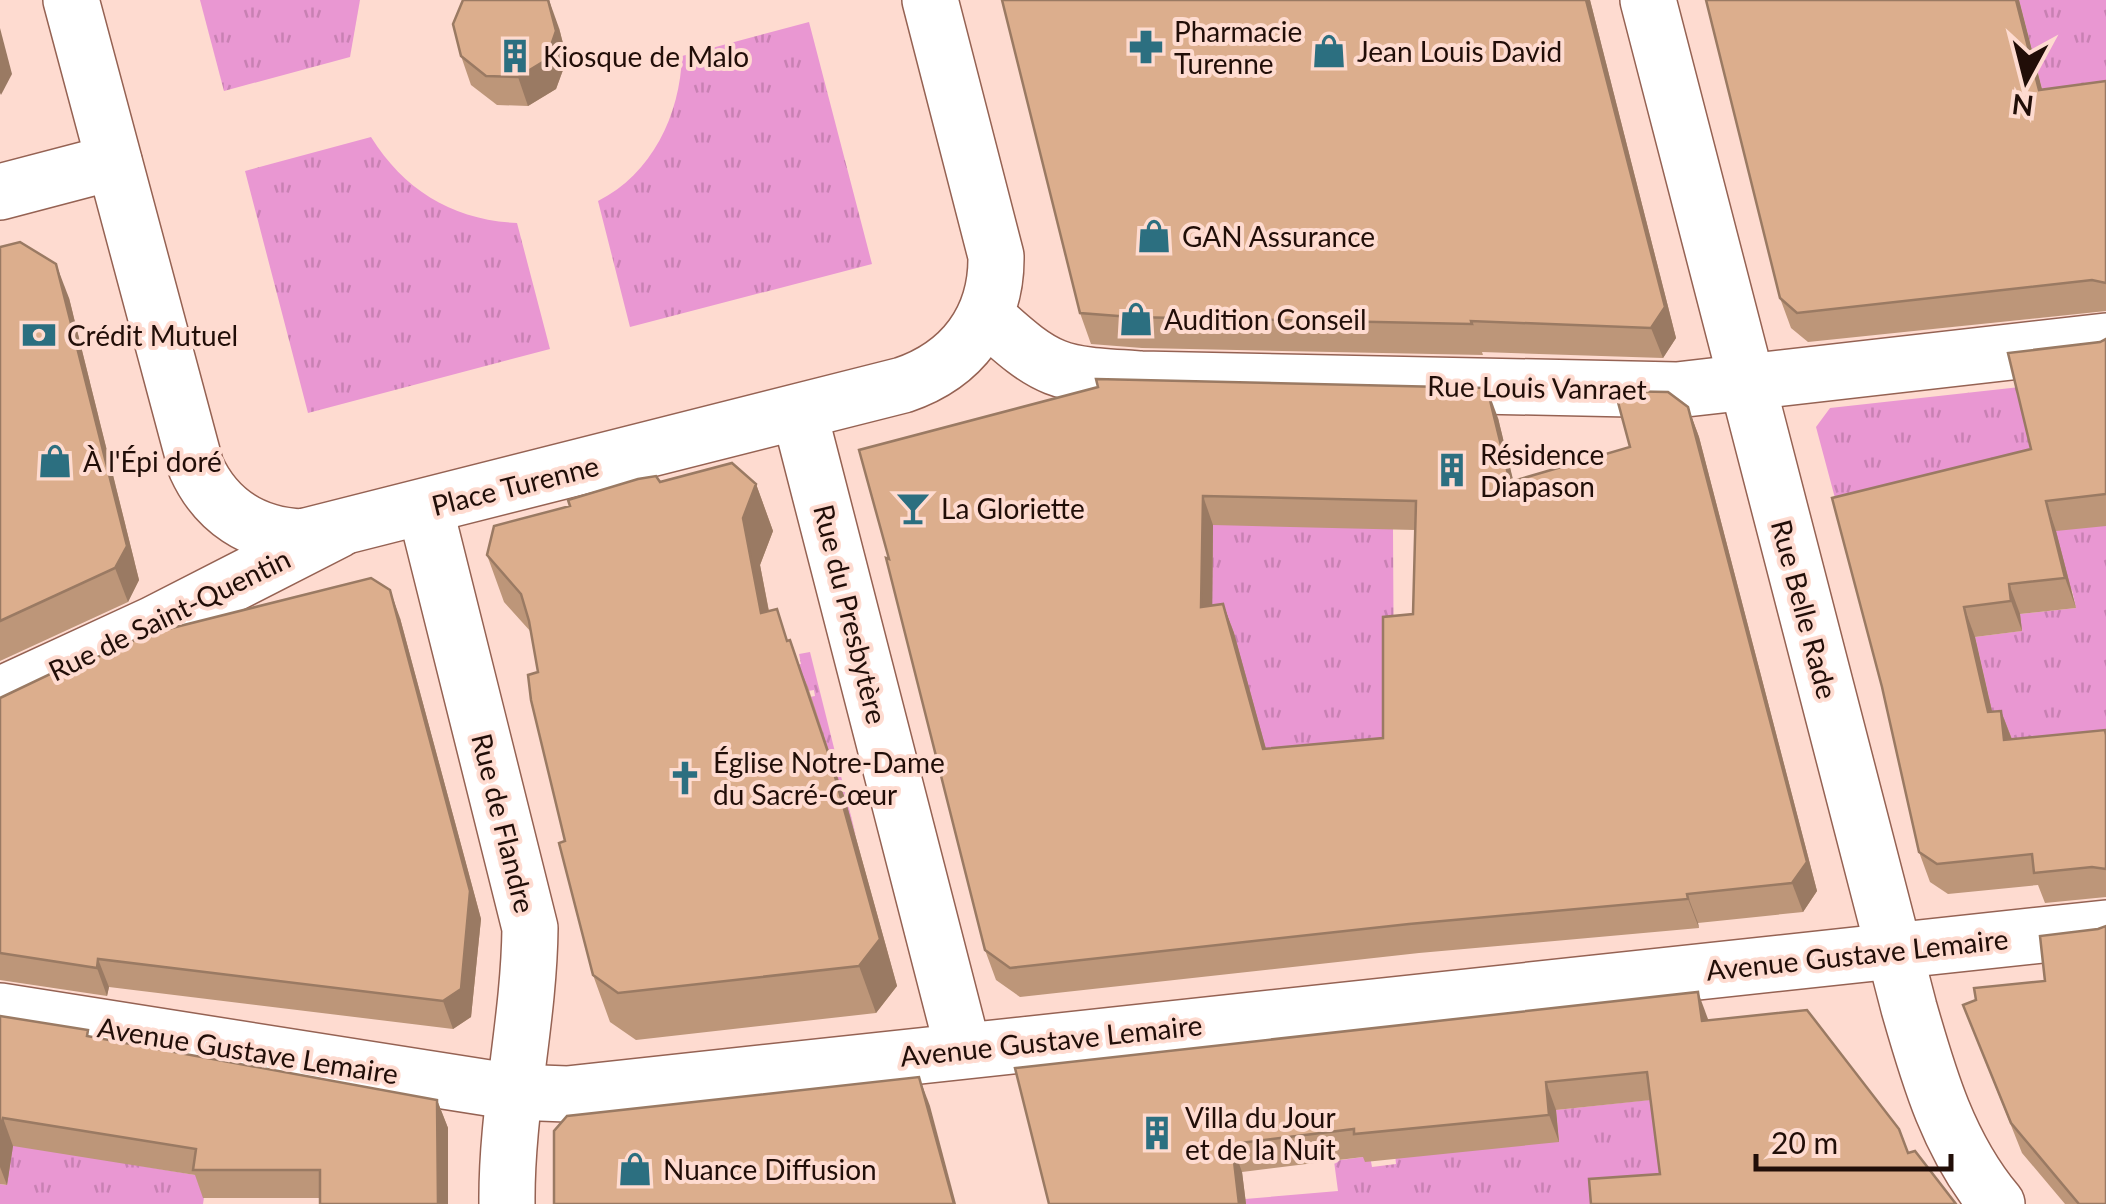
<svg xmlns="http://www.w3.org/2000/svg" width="2106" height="1204" viewBox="0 0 2106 1204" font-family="Lato,sans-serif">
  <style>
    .grass { fill: url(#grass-tufts) }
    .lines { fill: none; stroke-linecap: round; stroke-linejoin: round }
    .street-casing { stroke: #956253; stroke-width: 58 }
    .secondary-casing { stroke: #956253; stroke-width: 58 }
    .street { stroke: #fff; stroke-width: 55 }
    .secondary { stroke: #fff; stroke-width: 55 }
    .wall { fill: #bd9679; fill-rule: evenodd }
    .shaded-wall { fill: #9a7a63 }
    .building { fill: #dcae8d; stroke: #9a7a63; stroke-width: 2.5; fill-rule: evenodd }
    .labels { text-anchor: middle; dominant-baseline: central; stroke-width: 8; stroke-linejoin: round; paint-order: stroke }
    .poi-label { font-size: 28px; fill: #210e08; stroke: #fedbd0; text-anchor: start }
    .street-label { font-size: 28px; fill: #210e08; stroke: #fedbd0 }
  </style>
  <defs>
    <pattern id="grass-tufts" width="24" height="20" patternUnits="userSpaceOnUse" patternTransform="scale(2.5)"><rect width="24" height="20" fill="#e997d2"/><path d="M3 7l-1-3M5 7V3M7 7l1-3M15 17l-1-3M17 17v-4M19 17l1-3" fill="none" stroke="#c881b3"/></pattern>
  </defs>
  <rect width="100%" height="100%" fill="#fedbd0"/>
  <g class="grass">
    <path d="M200,0H360L350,57L224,91Z"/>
    <path d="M2019,0H2106V112L2050,120Z"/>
    <path d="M809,22L872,264L630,327L598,201C652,174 680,115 682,56Z"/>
    <path d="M371,137C405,191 453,220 517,223L550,349L308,413L245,171Z"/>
    <path d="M2020,387L2106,526V760L1964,745L1989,698L1975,637L2021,631L2020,614L2076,608L2072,590L1843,528L1816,427L1830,408Z"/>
    <path d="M1215,418L1393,529L1394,710L1402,793L1265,779L1037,622Z"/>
    <path d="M810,652L856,836L810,697L815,696L814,690L808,691L798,665L801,664L799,654Z"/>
    <path d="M1657,1099L1719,1118L1633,1204H1246L1245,1199L1338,1191L1334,1161L1370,1156L1372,1167L1396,1164L1395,1153L1559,1141L1556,1110Z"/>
    <path d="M13,1144L207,1177L203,1204H0V1184L6,1185Z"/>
  </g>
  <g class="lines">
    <g class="street-casing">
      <g id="street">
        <path d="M1648,0L1909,1008C1929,1078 1949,1147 1997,1204"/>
        <path d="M986,316C1049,374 1057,374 1141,379L1677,390L2106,341"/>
        <path d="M799,412L963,1049"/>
        <path d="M425,508L530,928C529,1021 506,1111 507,1204"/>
        <path d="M0,695L154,624L338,530"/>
        <path d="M0,1011L514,1092L567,1094L2106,928"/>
      </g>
    </g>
    <g class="secondary-casing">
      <g id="secondary">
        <path d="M71,0L196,467C216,511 253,535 302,537L903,385C962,365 997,319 996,256L930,0"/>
        <path d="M0,192L114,162"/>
      </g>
    </g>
    <use href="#street" class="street"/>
    <use href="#secondary" class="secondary"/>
  </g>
  <g class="wall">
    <path d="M1002,0H1590L1676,338L1663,358L1482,352L1483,355L1142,348L1091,344L1080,313Z"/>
    <path d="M1706,0H2019L2042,90L2106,81V311L1808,342L1791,328L1780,298Z"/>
    <path d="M559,28L567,59L556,89L528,106L497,105L471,85L461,56Z"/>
    <path d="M0,247L69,298L139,580L128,602L0,661Z"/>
    <path d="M2106,339V526L2056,531L2076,608L2020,614L2022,631L1975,637L1992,711H2001L2012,739L2106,734V897L2045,903L2038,885L1948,894L1930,882L1919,852L1882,687L2100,342Z"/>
    <path d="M1688,407L1699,437L1817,891L1803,912L1698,923L1699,928L1419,953L1020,997L996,980L985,950L889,559L1498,418L1513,481L1630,447ZM1213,525L1415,530L1413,614L1383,738L1266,749L1234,633L1223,604L1212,605Z"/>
    <path d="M756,484L773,531L760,565L769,611L788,641L808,687L846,802L897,986L876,1013L636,1040L610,1022L593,975L565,841L531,632L504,602L487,555Z"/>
    <path d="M400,618L481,919L471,1017L453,1029L109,987L107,996L0,980V698L73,668Z"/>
    <path d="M2098,929L2106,1204H2065L2022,1153L1963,1005L2045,981Z"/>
    <path d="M0,1016L90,1037L437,1100L448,1128L320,1198H203L195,1175L13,1146L7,1185L0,1184Z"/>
    <path d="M1709,1021L1908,1153L1660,1174L1651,1100L1556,1110L1559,1142L1365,1162L1363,1157L1242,1172L1246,1204H1049L1015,1068Z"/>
  </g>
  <g class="shaded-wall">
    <path d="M549,0L559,28L567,59L556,89L528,106L518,77Z"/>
    <path d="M1586,0H1590L1676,338L1663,358L1651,328Z"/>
    <path d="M2016,0H2019L2050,120L2039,90Z"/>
    <path d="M0,28L12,74L1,95L0,93Z"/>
    <path d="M56,264L69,298L139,580L128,602L115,568Z"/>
    <path d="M1487,388L1498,418L1521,512L1510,482Z"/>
    <path d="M1688,407L1699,437L1817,891L1803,912L1792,883Z"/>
    <path d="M756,484L773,531L760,565L778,660L761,613L743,518Z"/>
    <path d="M1203,496L1213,525L1212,637L1201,607Z"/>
    <path d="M2046,501L2056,531L2076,608L2065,578Z"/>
    <path d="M2009,584L2020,614L2022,631L2011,601Z"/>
    <path d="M390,590L400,618L481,919L471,1017L453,1029L443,1001Z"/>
    <path d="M1223,604L1234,633L1274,778L1263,749Z"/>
    <path d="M1964,607L1975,637L1999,742L1988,712Z"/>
    <path d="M790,640L846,802L897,986L876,1013L859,966Z"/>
    <path d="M2001,711L2012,740H2004Z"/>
    <path d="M1687,894L1698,923L1699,928L1688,899Z"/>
    <path d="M98,959L109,987L107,996L97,968Z"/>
    <path d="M1698,992L1708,1019L1712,1049L1702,1021Z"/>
    <path d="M919,1077L930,1106L956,1204H954Z"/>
    <path d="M1546,1082L1556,1110L1559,1142L1549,1115Z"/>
    <path d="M437,1100L448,1128V1204H438Z"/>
    <path d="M3,1118L13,1146L7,1185L0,1167V1134Z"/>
    <path d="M1232,1144L1242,1172L1246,1204H1239Z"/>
  </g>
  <g class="building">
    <path d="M463,0H548L556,31L546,60L518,77L486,76L461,56L453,24Z"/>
    <path d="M1002,0H1586L1665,307L1651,328L1471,321L1472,324L1131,317L1080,313Z"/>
    <path d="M1706,0H2016L2039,90L2106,81V283L2092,280L1797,313L1780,298Z"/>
    <path d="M20,242L56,264L127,546L115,568L0,621V247Z"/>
    <path d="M2106,339V494L2046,501L2065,578L2009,584L2011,601L1964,607L1988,712L2001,711L2004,740L2105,730L2106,735V869L2092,867L2034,873L2032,854L1937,864L1919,852L1882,687L1832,498L2031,449L2008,353L2100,342Z"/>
    <path d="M1096,379L1487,388L1510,482L1630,447L1615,391L1668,392L1688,407L1807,862L1792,883L1687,894L1688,899L1409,924L1010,968L985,950L886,558L889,559L859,450L1098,387ZM1203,496L1416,501L1413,614L1383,617V738L1263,749L1223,604L1201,607Z"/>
    <path d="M732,463L756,484L743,518L761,613L777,609L787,641L790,640L829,755L880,939L859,966L618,993L593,975L559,843L565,841L531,700L528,675L538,672L529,621L521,594L487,555L494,526L570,506L568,500L638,479L656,476L660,482Z"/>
    <path d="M371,578L390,590L470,891L461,989L443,1001L98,959L97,968L0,953V698L71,664L67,671L148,634Z"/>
    <path d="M2106,926V1204H2079L2011,1123L1963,1005L1976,1000L1974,988L2045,981L2040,936L2098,929Z"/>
    <path d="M1698,992L1702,1021L1807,1010L1899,1129L1908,1153L1915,1151L1956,1204H1591L1589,1179L1660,1174L1647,1072L1546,1082L1549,1115L1354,1134V1129L1232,1144L1239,1204H1049L1015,1068Z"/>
    <path d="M0,1016L88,1030L87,1036L437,1100L438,1204H320V1170H193L196,1149L3,1118L0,1134Z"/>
    <path d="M919,1077L954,1204H554V1131L567,1116Z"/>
  </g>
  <defs>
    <g id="pharmacy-bare" transform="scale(2.7)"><path d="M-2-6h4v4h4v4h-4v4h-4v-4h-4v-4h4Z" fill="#2c6f80" stroke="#fedbd0" stroke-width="2.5" paint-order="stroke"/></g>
    <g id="shop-bare" transform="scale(2.7)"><path d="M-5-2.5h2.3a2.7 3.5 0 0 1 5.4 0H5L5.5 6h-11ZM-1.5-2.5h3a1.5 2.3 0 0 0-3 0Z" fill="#2c6f80" stroke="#fedbd0" stroke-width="2.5" paint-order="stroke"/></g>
    <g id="building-bare" transform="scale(2.7)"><path d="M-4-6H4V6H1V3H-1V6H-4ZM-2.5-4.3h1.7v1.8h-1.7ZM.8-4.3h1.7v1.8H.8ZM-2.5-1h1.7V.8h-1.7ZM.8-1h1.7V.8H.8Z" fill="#2c6f80" stroke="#fedbd0" stroke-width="2.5" paint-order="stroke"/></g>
    <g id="bank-bare" transform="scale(2.7)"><path d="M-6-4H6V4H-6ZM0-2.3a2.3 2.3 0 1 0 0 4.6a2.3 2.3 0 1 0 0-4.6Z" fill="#2c6f80" stroke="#fedbd0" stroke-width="2.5" paint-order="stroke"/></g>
    <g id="bar-bare" transform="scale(2.7)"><path d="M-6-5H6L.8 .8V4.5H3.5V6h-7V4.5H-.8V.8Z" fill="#2c6f80" stroke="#fedbd0" stroke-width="2.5" paint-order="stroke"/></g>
    <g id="church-bare" transform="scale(2.7)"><path d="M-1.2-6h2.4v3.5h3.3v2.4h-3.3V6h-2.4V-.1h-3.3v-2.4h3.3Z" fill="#2c6f80" stroke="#fedbd0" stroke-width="2.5" paint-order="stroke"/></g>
  </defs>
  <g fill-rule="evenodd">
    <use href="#pharmacy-bare" x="1146" y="47"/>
    <use href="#shop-bare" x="1329" y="51"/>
    <use href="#building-bare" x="515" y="56"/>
    <use href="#shop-bare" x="1154" y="236"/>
    <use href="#shop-bare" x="1136" y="319"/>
    <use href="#bank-bare" x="39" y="335"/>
    <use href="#shop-bare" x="55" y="461"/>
    <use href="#building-bare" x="1452" y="470"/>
    <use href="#bar-bare" x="913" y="508"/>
    <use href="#church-bare" x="685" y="778"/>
    <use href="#building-bare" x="1157" y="1133"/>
    <use href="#shop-bare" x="635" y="1169"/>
  </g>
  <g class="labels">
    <g class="poi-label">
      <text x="1174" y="31">Pharmacie<tspan x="1174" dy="32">Turenne</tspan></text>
      <text x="1357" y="51">Jean Louis David</text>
      <text x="543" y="56">Kiosque de Malo</text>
      <text x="1182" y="236">GAN Assurance</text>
      <text x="1164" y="319">Audition Conseil</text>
      <text x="67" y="335">Crédit Mutuel</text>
      <text x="1480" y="454">Résidence<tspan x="1480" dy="32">Diapason</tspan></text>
      <text x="83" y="461">À l'Épi doré</text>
      <text x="941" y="508">La Gloriette</text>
      <text x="713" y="762">Église Notre-Dame<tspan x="713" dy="32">du Sacré-Cœur</tspan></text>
      <text x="1185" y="1117">Villa du Jour<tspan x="1185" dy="32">et de la Nuit</tspan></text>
      <text x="663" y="1169">Nuance Diffusion</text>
    </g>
    <g class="street-label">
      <text transform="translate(1537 387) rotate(1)">Rue Louis Vanraet</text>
      <text transform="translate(515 485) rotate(-14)">Place Turenne</text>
      <text transform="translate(1805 609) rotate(75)">Rue Belle Rade</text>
      <text transform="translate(169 614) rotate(-26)">Rue de Saint-Quentin</text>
      <text transform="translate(851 614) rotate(76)">Rue du Presbytère</text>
      <text transform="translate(504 823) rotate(76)">Rue de Flandre</text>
      <text transform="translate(1857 954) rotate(-6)">Avenue Gustave Lemaire</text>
      <text transform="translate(1051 1040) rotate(-6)">Avenue Gustave Lemaire</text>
      <text transform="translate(248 1050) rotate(9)">Avenue Gustave Lemaire</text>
    </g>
  </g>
  <g transform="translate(2026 80) rotate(187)" stroke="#fedbd0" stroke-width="8" paint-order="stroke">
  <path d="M0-8L18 38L0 25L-18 38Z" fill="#210e08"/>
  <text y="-15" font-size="28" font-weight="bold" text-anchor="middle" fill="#210e08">N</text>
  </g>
  <path d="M1756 1154v15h195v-15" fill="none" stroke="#210e08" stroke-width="5"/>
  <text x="1771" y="1154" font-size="30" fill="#210e08" stroke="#fedbd0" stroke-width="8" paint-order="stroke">20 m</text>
</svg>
